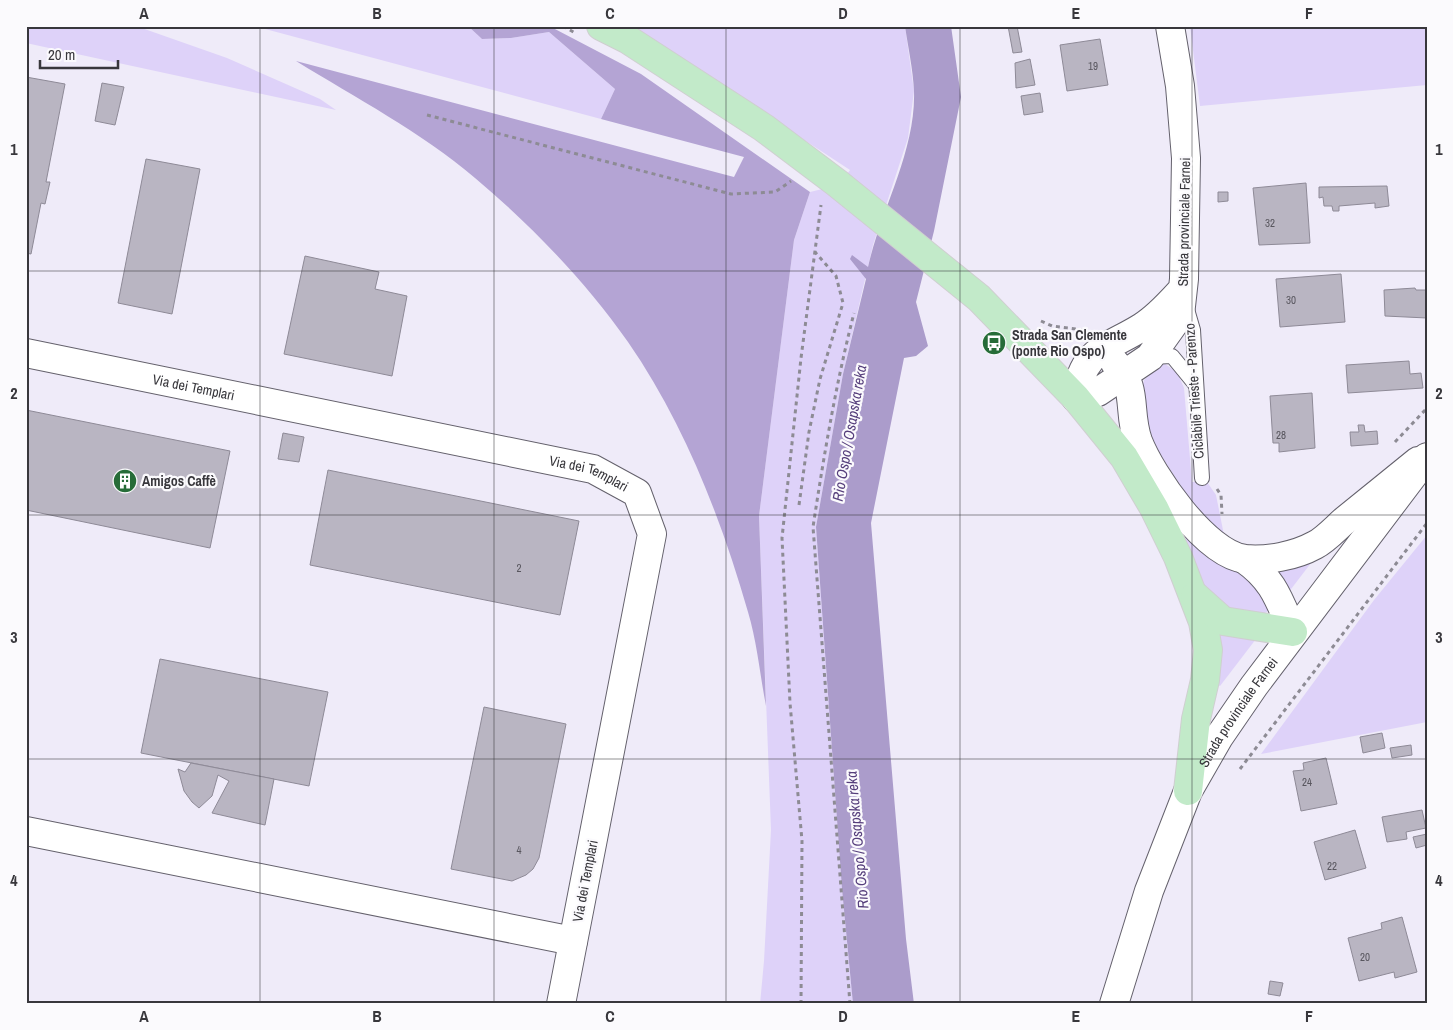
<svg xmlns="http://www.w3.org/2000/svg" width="1453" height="1030" viewBox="0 0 1453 1030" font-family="'Archivo Narrow',sans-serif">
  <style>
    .green { fill: #ded2f9 }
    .forest { fill: #b4a4d4 }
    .water { fill: #ab9ccb }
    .building { fill: #b9b5c2; stroke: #8e8a97 }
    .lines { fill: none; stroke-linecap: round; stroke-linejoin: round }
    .service-casing { stroke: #64616c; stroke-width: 16 }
    .minor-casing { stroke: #64616c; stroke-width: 30 }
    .secondary-casing { stroke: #64616c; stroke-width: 30 }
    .primary-casing { stroke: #cfcfd0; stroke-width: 30 }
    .path { stroke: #8d8b94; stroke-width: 3; stroke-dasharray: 4 4; stroke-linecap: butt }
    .service { stroke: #fff; stroke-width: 14 }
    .minor { stroke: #fff; stroke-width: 28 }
    .secondary { stroke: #fff; stroke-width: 28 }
    .primary { stroke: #c2eac9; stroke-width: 28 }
    .grid { fill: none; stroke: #38373c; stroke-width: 1; stroke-opacity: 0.55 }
    .labels { text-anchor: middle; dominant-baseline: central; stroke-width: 4.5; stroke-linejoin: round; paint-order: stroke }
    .number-label { font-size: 11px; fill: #58565e }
    .street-label { font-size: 14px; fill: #38373c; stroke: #fbfafd }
    .poi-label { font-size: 14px; font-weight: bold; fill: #38373c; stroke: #fbfafd; text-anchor: start }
    .water-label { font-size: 15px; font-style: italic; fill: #563f7c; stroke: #fbfafd }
    .neatline { fill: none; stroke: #38373c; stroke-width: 2 }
    .grid-label { font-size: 16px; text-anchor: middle; font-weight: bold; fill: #38373c }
  </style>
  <rect width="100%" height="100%" fill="#efebf9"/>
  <g class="green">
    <path d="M26,26H136L227,58L320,99L336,110L26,43Z"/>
    <path d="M254,26H468L482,39L511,38L549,32L615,89L601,119Z"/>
    <path d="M631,26H905L914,91L908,138L873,245L843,374L816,527L842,889L853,1004H760L764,961L771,830L759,516L794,240L810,192L839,185L850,170Z"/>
    <path d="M1190,26H1427V85L1200,106Z"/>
    <path d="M1165,364L1177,372L1184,388L1192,482H1207L1216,495L1224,535L1195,508L1148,435L1142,392L1144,380L1158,366Z"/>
    <path d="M1427,535V722L1261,754L1374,600Z"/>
    <path d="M1185,538H1188L1250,576L1269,607L1267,612L1262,614L1225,608L1208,595L1184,540Z"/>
    <path d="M1310,561L1311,563L1288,593L1277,572L1279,568Z"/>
    <path d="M1217,631L1256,639L1220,686L1217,685Z"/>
  </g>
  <path class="forest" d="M468,26L553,28L641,74L810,192L794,240L759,516L766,706C760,675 757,642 748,612C721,518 684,423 628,342C585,281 532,226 475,178C421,132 356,98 296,61L734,177L744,157L601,119L615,89L549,32L511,38L482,39Z"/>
  <path class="water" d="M905,26H951L961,97L934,231L916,302L928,346L916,356L904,358L871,523L906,939L914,1004H853L842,889L816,527L843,374L866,279L850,259L852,255L868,267C881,209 916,151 914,91C913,69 908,47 905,26Z"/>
  <g class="building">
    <path d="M1008,26H1017L1022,52L1013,53Z"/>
    <path d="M1100,39L1108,85L1067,91L1060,45Z"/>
    <path d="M1030,59L1035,85L1016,88L1015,63Z"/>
    <path d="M26,77L65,84L46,182H50L45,204L41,203L31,254L26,253Z"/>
    <path d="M102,83L124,87L115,125L95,121Z"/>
    <path d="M1040,93L1043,112L1024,115L1021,96Z"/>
    <path d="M146,159L200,169L172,314L118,303Z"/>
    <path d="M1306,183L1310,243L1259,245L1253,188Z"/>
    <path d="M1387,186L1389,206L1375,208V203L1339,206V211H1333L1332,206H1324L1323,197L1319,198V187Z"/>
    <path d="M1218,192H1228V201L1218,202Z"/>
    <path d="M305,256L379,272L375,289L407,296L392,376L284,354Z"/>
    <path d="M1341,274L1345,322L1280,327L1276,279Z"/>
    <path d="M1415,288L1416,290H1427V318L1385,316L1384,290Z"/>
    <path d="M1409,361L1410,374L1421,373L1423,388L1348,393L1346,365Z"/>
    <path d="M1312,393L1315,448L1279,452V443H1273L1270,396Z"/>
    <path d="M26,410L230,451L210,548L26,510Z"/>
    <path d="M1358,425H1364L1365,432L1377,431L1378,444L1351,446L1350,432H1359Z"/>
    <path d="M283,433L304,437L299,462L278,459Z"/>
    <path d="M328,470L579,521L560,615L310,565Z"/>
    <path d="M160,659L328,692L309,786L141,753Z"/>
    <path d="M484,707L566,724L539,858L533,869L526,875L512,881L451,869Z"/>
    <path d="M1382,733L1385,748L1363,753L1360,737Z"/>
    <path d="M1411,745L1412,755L1392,758L1390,748Z"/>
    <path d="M1326,758L1337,804L1301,811L1293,771L1304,770L1303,763Z"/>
    <path d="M191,763L274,779L265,825L212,813L229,781L218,775L212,796L199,808L192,802L184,791L178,769L185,772Z"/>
    <path d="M1422,810L1426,828L1406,832L1407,839L1387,842L1382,817Z"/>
    <path d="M1355,830L1366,868L1325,880L1314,842Z"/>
    <path d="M1427,834V845L1416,848L1413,837Z"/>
    <path d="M1402,917L1417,972L1395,978L1394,972L1359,981L1348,938L1382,929L1381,923Z"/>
    <path d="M1270,981L1283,983L1280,996L1268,994Z"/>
  </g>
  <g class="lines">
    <g class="service-casing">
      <g id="service">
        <path d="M1186,306L1193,330L1202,478"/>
        <path d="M1150,357L1172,356L1195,384"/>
      </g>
    </g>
    <g class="minor-casing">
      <g id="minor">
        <path d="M1170,26L1180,86L1186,158L1184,279L1180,315L1150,357L1098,392L1076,398C1082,349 1107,349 1142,327C1158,317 1170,303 1182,290"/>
        <path id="s1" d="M26,353L593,469L637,493L652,534L561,1004"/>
        <path d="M1115,363C1139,389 1127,410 1138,441C1151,475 1205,554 1245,559C1267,561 1295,556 1315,545C1325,540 1335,529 1344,521C1369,501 1393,481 1418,461"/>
        <path d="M1244,559C1274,580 1279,600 1293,632"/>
        <path d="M26,831L573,941"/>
      </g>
    </g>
    <g class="secondary-casing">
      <g id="secondary">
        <path id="s2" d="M1114,1004L1149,891L1188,791L1219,737L1254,686L1427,457"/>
      </g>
    </g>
    <g class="primary-casing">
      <g id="primary">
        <path d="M601,26L627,39L764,128L837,183L979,298L1076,398L1124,457L1154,508L1178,557L1203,622L1208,650L1205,680L1196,719L1188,791"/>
        <path d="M1195,596L1223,621L1293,632"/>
      </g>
    </g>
    <g class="path">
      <path d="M563,26L575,33"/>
      <path d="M427,115L731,194L775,192L791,181"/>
      <path d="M1041,321L1052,326L1084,330"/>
      <path d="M1395,442L1427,408"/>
      <path d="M1217,489L1221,495L1222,514"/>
      <path d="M799,505L809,432L820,379L843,303L836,276L815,252"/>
      <path d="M1240,769L1427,523"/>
      <path d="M801,1004L802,841L790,703L782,538L801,358L821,205"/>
      <path d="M850,1004L813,527C824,455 836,383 854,313"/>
    </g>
    <use href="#service" class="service"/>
    <use href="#minor" class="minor"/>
    <use href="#secondary" class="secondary"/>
    <use href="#primary" class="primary"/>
  </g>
  <path class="grid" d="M260,26V1004M494,26V1004M726,26V1004M960,26V1004M1192,26V1004M26,271H1427M26,515H1427M26,759H1427"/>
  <defs>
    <g id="bus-disc" transform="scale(1.25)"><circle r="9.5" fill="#266c38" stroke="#fbfafd"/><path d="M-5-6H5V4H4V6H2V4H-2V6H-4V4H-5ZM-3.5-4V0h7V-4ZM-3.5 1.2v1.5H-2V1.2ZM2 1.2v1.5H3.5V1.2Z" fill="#fff"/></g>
    <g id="building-disc" transform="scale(1.25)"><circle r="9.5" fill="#266c38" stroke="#fbfafd"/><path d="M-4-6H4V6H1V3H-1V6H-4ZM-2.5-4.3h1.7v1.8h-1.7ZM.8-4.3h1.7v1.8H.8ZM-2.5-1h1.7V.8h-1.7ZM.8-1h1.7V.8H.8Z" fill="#fff"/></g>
  </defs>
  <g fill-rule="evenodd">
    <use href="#bus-disc" x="994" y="343"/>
    <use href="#building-disc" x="125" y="481"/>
  </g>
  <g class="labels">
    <g class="number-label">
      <text x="1093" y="66">19</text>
      <text x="1270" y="223">32</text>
      <text x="1291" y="300">30</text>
      <text x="1281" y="435">28</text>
      <text x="519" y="568">2</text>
      <text x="1307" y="782">24</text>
      <text x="519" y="850">4</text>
      <text x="1332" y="866">22</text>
      <text x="1365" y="957">20</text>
    </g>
    <g class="street-label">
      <text transform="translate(1184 222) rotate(-89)">Strada provinciale Farnei</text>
      <text stroke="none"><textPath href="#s1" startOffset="171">Via dei Templari</textPath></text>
      <text transform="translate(1194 391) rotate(-94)">Ciclabile Trieste - Parenzo</text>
      <text stroke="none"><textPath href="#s1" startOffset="576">Via dei Templari</textPath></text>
      <text stroke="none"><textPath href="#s2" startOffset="319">Strada provinciale Farnei</textPath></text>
      <text transform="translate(585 881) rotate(-79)">Via dei Templari</text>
    </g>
    <g class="poi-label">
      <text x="1012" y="335">Strada San Clemente<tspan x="1012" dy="16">(ponte Rio Ospo)</tspan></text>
      <text x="142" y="481">Amigos Caffè</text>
    </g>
    <g class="water-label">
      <text transform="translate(849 433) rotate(-80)">Rio Ospo / Osapska reka</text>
      <text transform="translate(857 840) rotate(-95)">Rio Ospo / Osapska reka</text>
    </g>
  </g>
  <rect width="1453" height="1030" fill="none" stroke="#fbfafd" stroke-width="55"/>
  <path d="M40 60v8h78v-8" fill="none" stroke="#38373c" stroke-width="2.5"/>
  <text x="48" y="60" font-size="15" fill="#38373c" stroke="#fbfafd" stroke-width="4" paint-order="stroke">20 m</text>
  <rect x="28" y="28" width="1398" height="974" class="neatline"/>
  <g class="grid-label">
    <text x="144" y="19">A</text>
    <text x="377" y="19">B</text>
    <text x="610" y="19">C</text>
    <text x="843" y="19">D</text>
    <text x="1076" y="19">E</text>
    <text x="1309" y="19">F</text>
    <text x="14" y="155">1</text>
    <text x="1439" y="155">1</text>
    <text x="14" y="399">2</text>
    <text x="1439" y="399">2</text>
    <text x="14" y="643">3</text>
    <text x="1439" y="643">3</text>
    <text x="14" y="886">4</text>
    <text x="1439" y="886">4</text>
    <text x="144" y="1022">A</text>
    <text x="377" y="1022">B</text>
    <text x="610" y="1022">C</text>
    <text x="843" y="1022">D</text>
    <text x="1076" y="1022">E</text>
    <text x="1309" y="1022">F</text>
  </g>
</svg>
